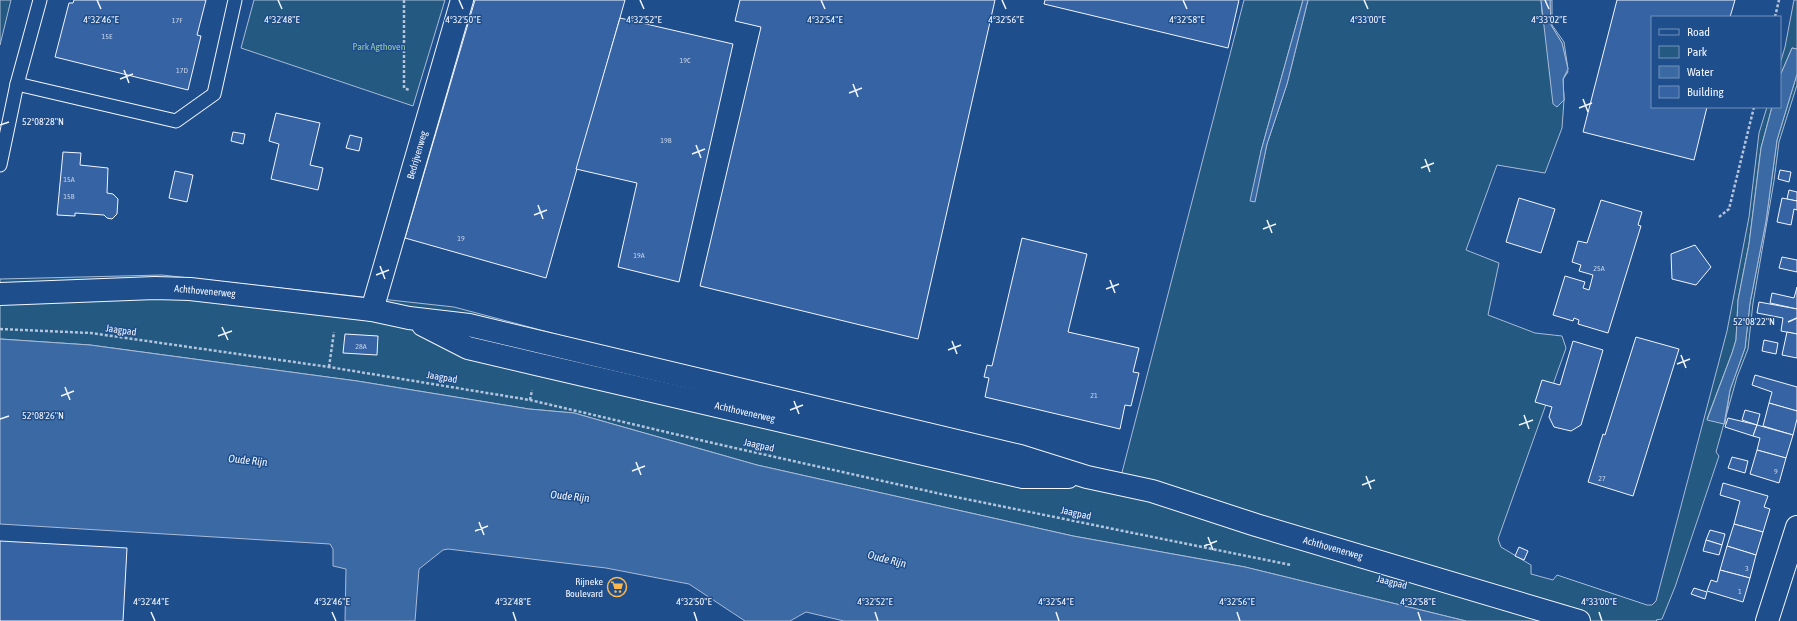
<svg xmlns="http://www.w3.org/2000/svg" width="1797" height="621" viewBox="0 0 1797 621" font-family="'Asap Condensed',sans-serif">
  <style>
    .green { fill: #245a82; stroke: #a8bbd7 }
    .water { fill: #3b69a3; stroke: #a8bbd7 }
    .building { fill: #3563a3; stroke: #f2f6ff }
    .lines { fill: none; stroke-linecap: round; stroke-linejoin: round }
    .lane-casing { stroke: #f2f6ff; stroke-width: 15 }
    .street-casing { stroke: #f2f6ff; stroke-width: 24 }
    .secondary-casing { stroke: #f2f6ff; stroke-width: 24 }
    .path { stroke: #b3c4dc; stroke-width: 2.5; stroke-dasharray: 3 2; stroke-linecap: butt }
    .lane { stroke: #1f4e8c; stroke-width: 13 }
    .street { stroke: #1f4e8c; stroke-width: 22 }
    .secondary { stroke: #1f4e8c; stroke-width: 22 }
    .ticks { fill: none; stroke: #f2f6ff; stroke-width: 1.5 }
    .labels { text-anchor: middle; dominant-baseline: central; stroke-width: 3; stroke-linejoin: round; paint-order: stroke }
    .number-label { font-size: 8px; fill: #c3d1e8 }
    .park-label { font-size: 10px; fill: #97c8a6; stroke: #1f4e8c }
    .street-label { font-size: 10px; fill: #f2f6ff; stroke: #1f4e8c }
    .poi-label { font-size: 10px; fill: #f2f6ff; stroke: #1f4e8c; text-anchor: end }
    .water-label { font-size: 11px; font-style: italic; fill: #f2f6ff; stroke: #1f4e8c }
    .ticks-label { font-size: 10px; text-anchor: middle; fill: #f2f6ff; stroke: #1f4e8c; stroke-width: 3; stroke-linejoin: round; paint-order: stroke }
  </style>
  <rect width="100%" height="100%" fill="#1f4e8c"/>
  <g class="green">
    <path d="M0,0H11L0,45Z"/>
    <path d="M254,0H445L413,106L241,48Z"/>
    <path d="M1244,0H1303L1261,151L1254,202L1267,144L1287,84L1308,0H1541L1542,13L1564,100L1563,79L1568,72L1562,43L1551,25L1550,0H1552V25L1564,42L1568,69L1563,80L1564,100L1562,128L1545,173L1497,165L1466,250L1499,263L1488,315L1535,333L1562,336L1566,348L1498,539L1501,547L1531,565V574L1553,580L1557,575L1647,605H1652L1656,601L1727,331L1749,217L1759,133L1767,107H1772L1761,148L1749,244L1738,300L1736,340L1732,353L1707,419L1725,424L1730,390L1745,348L1750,303L1766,221L1777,140L1797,74V85L1779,142L1774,181L1753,303L1748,349L1737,377L1716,452L1719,456L1675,587L1662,619L1656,620L1657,621H1466L1245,567L1073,536L757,465L574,413L529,409L357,381L90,345L0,339V279L162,275L454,307L1119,484Z"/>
    <path d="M1794,0H1797V49L1792,48L1780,76V64L1785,47Z"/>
  </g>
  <g class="water">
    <path d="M1303,0H1308L1287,84L1267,144L1255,202L1250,201L1261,151Z"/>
    <path d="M1541,0H1550L1551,25L1562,43L1568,69L1563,79L1564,100L1557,107L1553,104Z"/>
    <path d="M1792,48L1797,49V74L1777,140L1766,221L1750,303L1745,348L1730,390L1724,424L1707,420L1732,353L1736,340L1738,300L1749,244L1761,148L1772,107H1780V76Z"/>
    <path d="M0,339L90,345L357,381L529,409L574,413L757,465L1073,536L1245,567L1466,621H844L806,612L790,621H745L689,584L606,568L448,549L443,550L419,569L415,621H345L346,569L333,566V549L330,544L0,524Z"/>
  </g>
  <g class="building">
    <path d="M74,0H206L197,35L201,36L188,90L55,57L69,3H73Z"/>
    <path d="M475,0H625L546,278L405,238Z"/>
    <path d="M740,0H995L918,339L700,286L761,27L735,21Z"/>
    <path d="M1045,0H1239L1228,48L1044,4Z"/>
    <path d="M1617,0H1735L1730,17H1652V107H1707L1694,160L1583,132Z"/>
    <path d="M620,18L733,44L679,282L618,267L637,183L576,169Z"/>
    <path d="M276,113L320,123L310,165L323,168L318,190L271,179L279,144L269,141Z"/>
    <path d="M233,132L245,134L243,144L231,141Z"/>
    <path d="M350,135L362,138L359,151L346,148Z"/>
    <path d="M63,152L81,153L80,165L108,168L107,193L113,194L118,199L117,214L112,219L107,218L104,215L75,213V216L57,215Z"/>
    <path d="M1780,170L1791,172L1789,182L1778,179Z"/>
    <path d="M175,171L193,175L187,202L169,198Z"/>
    <path d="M1789,190L1797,192V201L1787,199Z"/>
    <path d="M1519,198L1555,209L1541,253L1506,242Z"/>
    <path d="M1782,198L1797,201V210L1794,209L1791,225L1777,222Z"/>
    <path d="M1601,200L1642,212L1638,225L1641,226L1608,333L1578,324L1579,320L1574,318L1573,321L1553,315L1565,276L1585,282L1583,288L1589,290L1593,275L1579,271L1581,265L1572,262L1578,241L1587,243Z"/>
    <path d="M1022,238L1087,254L1068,332L1139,348L1133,372L1139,373L1131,406L1125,405L1120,429L985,397L989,378L984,377L987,365L992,366Z"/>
    <path d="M1695,245L1711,267L1696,285L1672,279L1671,254Z"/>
    <path d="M1782,257L1797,260V272L1779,268Z"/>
    <path d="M1797,287V309L1770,303L1772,293L1794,298Z"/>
    <path d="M1759,302L1797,309V334L1781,331L1783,318L1757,313Z"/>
    <path d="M1787,332L1797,334V358L1782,355Z"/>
    <path d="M345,334L378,336L377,355L343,353Z"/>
    <path d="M1636,337L1679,349L1633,496L1588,482L1603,434L1605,435Z"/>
    <path d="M1764,340L1778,343L1776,354L1762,351Z"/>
    <path d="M1573,341L1603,350L1581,425L1571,431L1554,427L1549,417L1552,407L1535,402L1542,380L1560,385Z"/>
    <path d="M1755,375L1797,387V411L1769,403L1772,392L1752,385Z"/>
    <path d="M1769,403L1797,411V419L1793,435L1763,426Z"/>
    <path d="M1745,410L1760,414L1757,425L1742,420Z"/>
    <path d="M1728,418L1757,425L1753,436L1725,427Z"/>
    <path d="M1757,425L1793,435L1786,458L1757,450L1760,438L1753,436Z"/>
    <path d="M1757,450L1786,458L1779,483L1750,474Z"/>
    <path d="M1732,457L1748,461L1745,473L1728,468Z"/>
    <path d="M1723,483L1768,496L1764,507L1770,509L1763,532L1734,524L1740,501L1720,495Z"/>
    <path d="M1734,524L1763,532L1756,555L1727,546Z"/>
    <path d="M1710,530L1725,534L1722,545L1706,540Z"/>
    <path d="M1706,540L1722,545L1719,555L1703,551Z"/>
    <path d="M0,541L127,548L123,621H0Z"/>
    <path d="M1727,546L1756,555L1750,578L1720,570Z"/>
    <path d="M1519,547L1528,551L1524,560L1515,556Z"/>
    <path d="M1720,570L1750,578L1743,602L1707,591L1711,580L1717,582Z"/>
    <path d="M1694,588L1707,592L1705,599L1691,594Z"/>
  </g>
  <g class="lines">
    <g class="lane-casing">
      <g id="lane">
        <path d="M17,84L176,121L214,94L235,0"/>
        <path d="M0,165L17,84L40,0"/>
      </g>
    </g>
    <g class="street-casing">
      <g id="street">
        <path d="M372,310L462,0"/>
        <path d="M1767,621L1797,527"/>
      </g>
    </g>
    <g class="secondary-casing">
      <g id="secondary">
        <path d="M0,294L155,288L190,289L372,310L409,318L469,325L1020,456L1087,477L1152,491L1256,525L1579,621"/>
        <path d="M423,325L468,348L536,364L1023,477H1068"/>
      </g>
    </g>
    <g class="path">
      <path d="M404,0V88L409,90"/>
      <path d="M1775,17L1779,0"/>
      <path d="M1719,217L1729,209L1754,107"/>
      <path d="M0,329L91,333L329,367L530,400L717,444L941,494L1291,565"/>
      <path d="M329,367L334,332"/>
      <path d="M530,400L532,390"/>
    </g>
    <use href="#lane" class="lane"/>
    <use href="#street" class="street"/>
    <use href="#secondary" class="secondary"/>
  </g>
  <path class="ticks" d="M97,0L101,9M278,0L282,9M459,0L463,9M640,0L644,9M821,0L825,9M1002,0L1006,9M1183,0L1187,9M1364,0L1368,9M1545,0L1549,9M124,70L129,83M120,79L133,74M853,84L858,97M849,93L862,88M1583,99L1588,112M1579,108L1592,103M0,125L9,122M696,145L701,158M692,154L705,149M1425,159L1430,172M1421,168L1434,163M538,205L543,219M534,215L547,210M1267,220L1272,233M1263,229L1276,224M380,266L385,279M376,275L389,270M1110,280L1115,293M1106,289L1119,284M1788,322L1797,318M222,327L228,340M218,336L232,331M952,341L957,354M948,350L961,345M1681,355L1686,368M1677,364L1690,359M65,387L70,400M61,396L74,391M794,401L799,414M790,410L803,405M1524,415L1529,429M0,419L9,416M1519,425L1533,420M636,462L641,475M632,471L645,466M1366,476L1371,489M1362,485L1375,480M479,522L484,535M475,531L488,526M1208,537L1213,550M1204,546L1217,541M151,612L155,621M332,612L336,621M513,612L516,621M694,612L697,621M875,612L878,621M1056,612L1059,621M1237,612L1240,621M1418,612L1421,621M1599,612L1602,621"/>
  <defs>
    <g id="supermarket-ring" transform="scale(1)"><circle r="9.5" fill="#1f4e8c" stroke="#ffb74d" stroke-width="1.5"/><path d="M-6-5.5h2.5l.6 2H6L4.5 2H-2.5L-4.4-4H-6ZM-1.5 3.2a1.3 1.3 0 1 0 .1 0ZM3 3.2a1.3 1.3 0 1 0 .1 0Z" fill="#ffb74d"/></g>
  </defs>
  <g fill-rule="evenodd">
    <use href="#supermarket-ring" x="617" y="587"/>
  </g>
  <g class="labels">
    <g class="number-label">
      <text x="177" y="20">17F</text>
      <text x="107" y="36">15E</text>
      <text x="685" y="60">19C</text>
      <text x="182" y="70">17D</text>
      <text x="666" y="140">19B</text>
      <text x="69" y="179">15A</text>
      <text x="69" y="196">15B</text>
      <text x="461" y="238">19</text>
      <text x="639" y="255">19A</text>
      <text x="1599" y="268">25A</text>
      <text x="361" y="346">28A</text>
      <text x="1094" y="395">21</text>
      <text x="1776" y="471">9</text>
      <text x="1602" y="478">27</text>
      <text x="1747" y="568">3</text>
      <text x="1740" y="591">1</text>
    </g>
    <g class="park-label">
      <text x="379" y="46">Park Agthoven</text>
    </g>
    <g class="street-label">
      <text transform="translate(417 155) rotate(-74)">Bedrijvenweg</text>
      <text transform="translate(205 291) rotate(5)">Achthovenerweg</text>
      <text transform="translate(121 330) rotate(8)">Jaagpad</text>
      <text transform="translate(442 377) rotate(9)">Jaagpad</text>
      <text transform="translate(745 412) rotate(13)">Achthovenerweg</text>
      <text transform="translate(759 445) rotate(12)">Jaagpad</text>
      <text transform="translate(1076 513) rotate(12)">Jaagpad</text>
      <text transform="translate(1333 548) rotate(16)">Achthovenerweg</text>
      <text transform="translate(1392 582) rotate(14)">Jaagpad</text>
    </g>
    <g class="poi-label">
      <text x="603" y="581">Rijneke<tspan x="603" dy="12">Boulevard</tspan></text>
    </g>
    <g class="water-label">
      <text transform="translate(248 460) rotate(6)">Oude Rijn</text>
      <text transform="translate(570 496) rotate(6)">Oude Rijn</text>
      <text transform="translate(887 559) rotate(14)">Oude Rijn</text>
    </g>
  </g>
  <g class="ticks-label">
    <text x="1549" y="23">4°33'02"E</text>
    <text x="101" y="23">4°32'46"E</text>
    <text x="282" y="23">4°32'48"E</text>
    <text x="463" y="23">4°32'50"E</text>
    <text x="644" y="23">4°32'52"E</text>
    <text x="825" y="23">4°32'54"E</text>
    <text x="1006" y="23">4°32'56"E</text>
    <text x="1187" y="23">4°32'58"E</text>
    <text x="1368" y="23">4°33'00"E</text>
    <text x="43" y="125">52°08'28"N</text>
    <text x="1754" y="325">52°08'22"N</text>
    <text x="43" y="419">52°08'26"N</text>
    <text x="151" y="605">4°32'44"E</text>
    <text x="332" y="605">4°32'46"E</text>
    <text x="513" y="605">4°32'48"E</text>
    <text x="694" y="605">4°32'50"E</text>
    <text x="875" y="605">4°32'52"E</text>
    <text x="1056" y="605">4°32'54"E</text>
    <text x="1237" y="605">4°32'56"E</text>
    <text x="1418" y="605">4°32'58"E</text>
    <text x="1599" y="605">4°33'00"E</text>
  </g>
  <rect x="1651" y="16" width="130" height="92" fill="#1f4e8c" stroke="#7391ba"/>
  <rect x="1659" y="29" width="20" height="6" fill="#1f4e8c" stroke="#7391ba"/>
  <text x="1687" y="36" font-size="12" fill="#f2f6ff">Road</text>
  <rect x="1659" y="46" width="20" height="12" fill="#245a82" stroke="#7391ba"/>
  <text x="1687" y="56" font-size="12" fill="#f2f6ff">Park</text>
  <rect x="1659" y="66" width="20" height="12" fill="#3b69a3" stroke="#7391ba"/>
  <text x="1687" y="76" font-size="12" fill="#f2f6ff">Water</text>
  <rect x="1659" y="86" width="20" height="12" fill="#3563a3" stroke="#7391ba"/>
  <text x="1687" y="96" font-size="12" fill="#f2f6ff">Building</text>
</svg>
